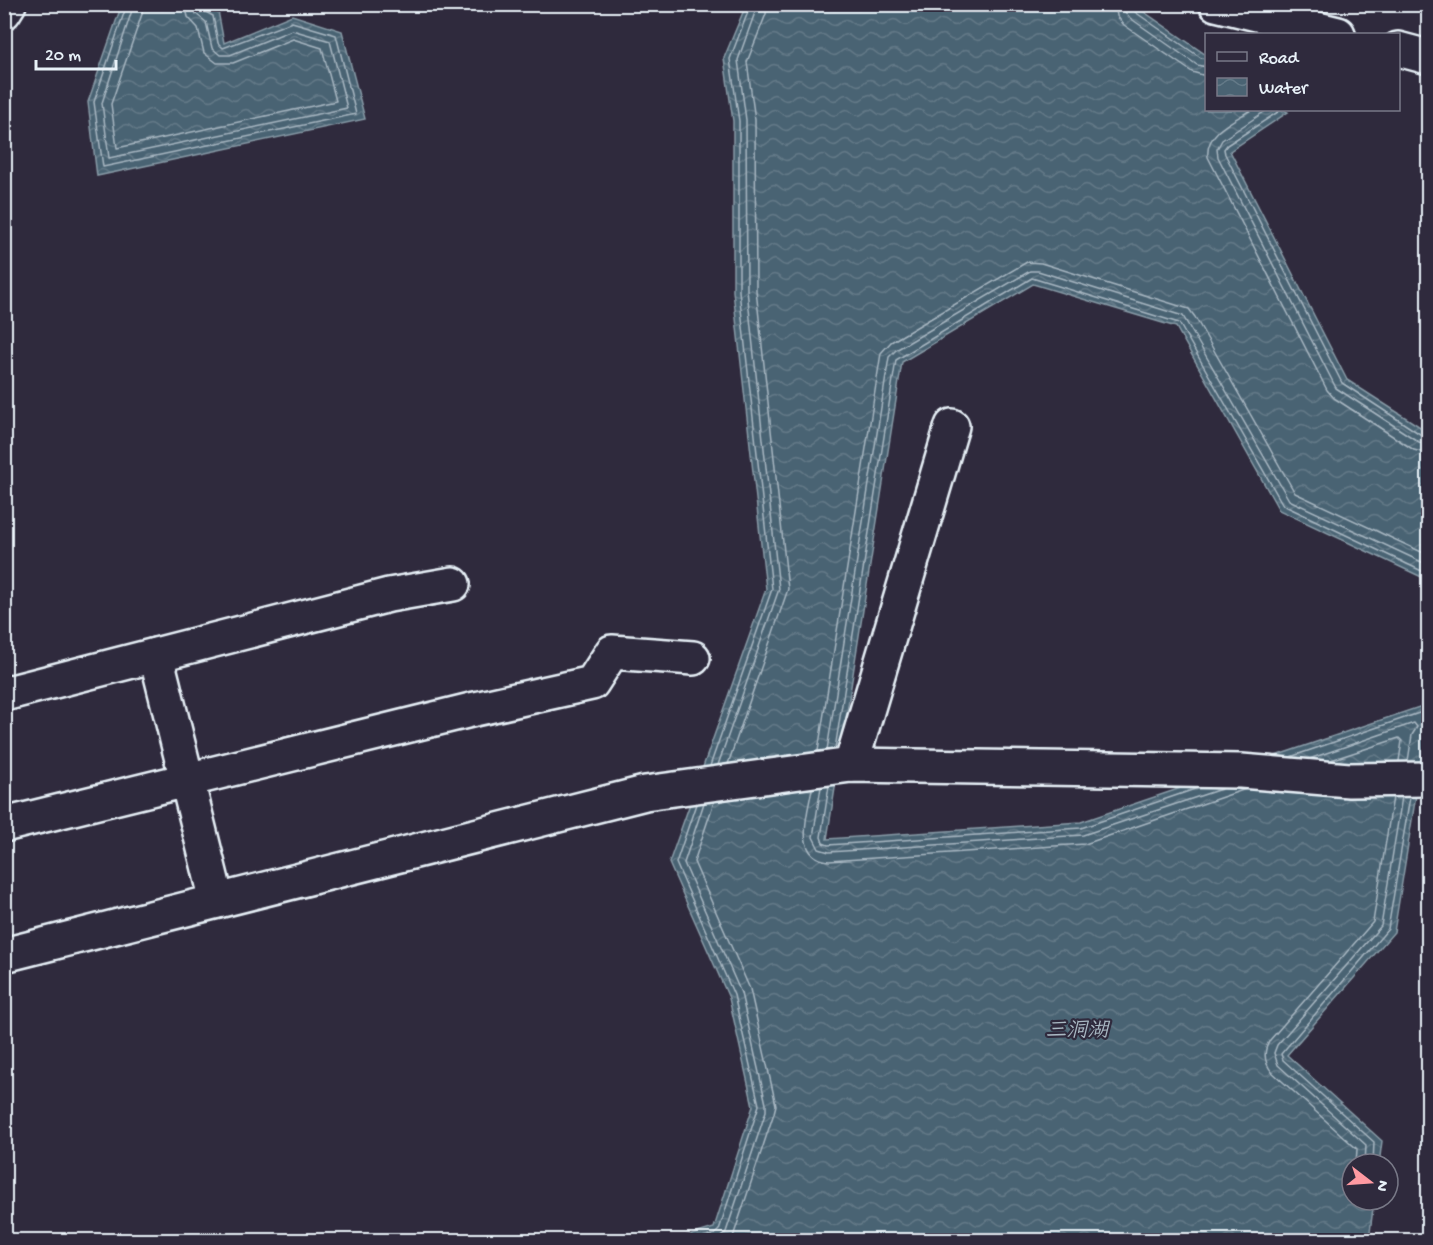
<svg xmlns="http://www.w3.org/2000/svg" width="1433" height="1245" viewBox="0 0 1433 1245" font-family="'Gochi Hand','LXGW WenKai TC',sans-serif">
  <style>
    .water { fill: url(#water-waves); stroke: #899ca8; stroke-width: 1.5 }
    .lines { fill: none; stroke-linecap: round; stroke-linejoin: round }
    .shore { stroke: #a9b8c3; stroke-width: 1.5 }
    .minor-casing { stroke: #e8f1f8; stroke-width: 38 }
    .minor { stroke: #2f2a3d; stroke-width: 33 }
    .labels { text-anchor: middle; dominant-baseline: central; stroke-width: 4.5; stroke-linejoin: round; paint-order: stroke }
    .water-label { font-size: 21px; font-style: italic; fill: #a9b8c3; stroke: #2f2a3d }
  </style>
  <defs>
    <pattern id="water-waves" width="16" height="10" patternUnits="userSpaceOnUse" patternTransform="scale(1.5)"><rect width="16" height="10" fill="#4a6373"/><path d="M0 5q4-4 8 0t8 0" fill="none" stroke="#647a88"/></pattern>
  </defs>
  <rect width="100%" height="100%" fill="#2f2a3d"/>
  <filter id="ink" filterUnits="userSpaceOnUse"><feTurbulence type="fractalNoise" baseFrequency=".0167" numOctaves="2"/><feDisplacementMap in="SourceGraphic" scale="12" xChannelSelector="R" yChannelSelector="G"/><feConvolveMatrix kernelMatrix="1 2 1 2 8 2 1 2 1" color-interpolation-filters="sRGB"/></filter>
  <g filter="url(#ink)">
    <g class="water">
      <path d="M122,4L201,5L218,11L224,43L292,15L342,31L365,119L97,176L88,102Z"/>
      <path d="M746,5H1134L1206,55V110H1284L1288,112L1230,151L1347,380L1428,432V580L1279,510L1176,327L1033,284L902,362L827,839L1081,822L1428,704V720L1394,932L1287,1055L1382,1141L1379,1164H1352V1200H1374L1369,1240H675L714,1228L753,1106L729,998L669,863L766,589L733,291V121L724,58Z"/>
    </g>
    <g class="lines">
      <g class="shore">
        <path d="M127,4L94,102L103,167L356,114L336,35L292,22L223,48L218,43L213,16L204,11L202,4"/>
        <path d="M134,4L102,103L109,158L347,108L330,41L292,30L230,55H220L212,48L206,22L196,14L194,4"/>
        <path d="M143,4L142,14L111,104L117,148L336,101L322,48L293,39L233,63H217L204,53L198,28L188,17L185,4"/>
        <path d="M1115,4L1117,16L1124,25L1192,72L1206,76"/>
        <path d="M1124,4L1125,12L1130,18L1197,65L1206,67"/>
        <path d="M1132,4L1135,12L1201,58L1206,59"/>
        <path d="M1251,110C1233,121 1205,132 1208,157L1327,390L1334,398L1414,450L1428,454"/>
        <path d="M1267,110L1222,140L1217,149L1218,157L1336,388L1419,442L1428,445"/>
        <path d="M1281,110L1227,145L1224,149L1225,154L1342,383L1423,436L1428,437"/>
        <path d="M835,749L896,360L1032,278L1179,323L1283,505L1428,574"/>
        <path d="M827,750L889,357L896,350L1030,271H1038L1183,316L1289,500L1428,565"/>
        <path d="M818,751L881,353L891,342L1027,262L1041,263L1189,309L1195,317L1295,493L1428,555"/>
        <path d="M1290,757L1428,710"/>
        <path d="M1309,759L1414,723L1417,727L1412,735L1408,761"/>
        <path d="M1331,760L1399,738L1402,741L1399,761"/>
        <path d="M728,764L788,589L756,290L755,120L747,62L766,14L767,4"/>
        <path d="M718,765L779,589L747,290L746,120L738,60L758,4"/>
        <path d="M710,766L772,589L739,291V121L730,59L751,4"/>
        <path d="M829,786L821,837L823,843L828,845L1081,828L1198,788"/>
        <path d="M821,787L813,837L819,849L829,852L1083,835L1221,789"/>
        <path d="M812,789C808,812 792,858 829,861L1085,844L1246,789"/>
        <path d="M714,802L694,862L750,989L776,1105L774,1113L732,1240"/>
        <path d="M704,803L684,863L741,993L766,1104V1111L726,1232L718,1240"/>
        <path d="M1356,1164L1357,1149L1272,1072C1263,1061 1263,1051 1270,1040L1373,922L1393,797"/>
        <path d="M1365,1164L1366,1145L1278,1065L1274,1053L1277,1045L1381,926L1402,797"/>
        <path d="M1373,1164L1374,1142L1283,1060L1281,1054L1388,929L1410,797"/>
        <path d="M695,1240L715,1234L719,1230L759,1105L734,995L676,863L696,804"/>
      </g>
      <g class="minor-casing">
        <g id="minor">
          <path d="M1216,4L1338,34"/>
          <path d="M4,12L9,4"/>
          <path d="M1398,49L1428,57"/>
          <path d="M156,655L217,901"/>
          <path d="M4,694L389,595L453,584"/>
          <path d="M851,765L952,426"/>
          <path d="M4,825L475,709L592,683L612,652L693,658"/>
          <path d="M4,955L645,793L851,765L1241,771L1349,780L1428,779"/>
        </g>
      </g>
      <use href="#minor" class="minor"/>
    </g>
  </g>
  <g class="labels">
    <g class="water-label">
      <text x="1077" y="1032">三洞湖</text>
    </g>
  </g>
  <rect width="1433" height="1245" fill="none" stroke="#2f2a3d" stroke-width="24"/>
  <rect x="12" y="12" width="1409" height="1221" fill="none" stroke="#e8f1f8" stroke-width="2" filter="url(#ink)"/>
  <rect x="1205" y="33" width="195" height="78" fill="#2f2a3d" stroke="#797a88" stroke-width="1.5"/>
  <rect x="1217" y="52" width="30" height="9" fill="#2f2a3d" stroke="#797a88" stroke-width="1.5"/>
  <text x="1259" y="63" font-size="18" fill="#e8f1f8">Road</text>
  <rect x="1217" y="78" width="30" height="18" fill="url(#water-waves)" stroke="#797a88" stroke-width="1.5"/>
  <text x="1259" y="93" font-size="18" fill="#e8f1f8">Water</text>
  <g transform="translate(1370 1182) rotate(107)"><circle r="28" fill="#2f2a3d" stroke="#797a88" stroke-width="1.5"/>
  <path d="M0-4.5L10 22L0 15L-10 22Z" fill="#ff9aa2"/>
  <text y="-9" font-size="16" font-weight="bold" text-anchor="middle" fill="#e8f1f8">N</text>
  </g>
  <path d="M36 60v9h80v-9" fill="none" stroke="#e8f1f8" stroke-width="3"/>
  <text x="45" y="60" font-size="18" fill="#e8f1f8" stroke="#2f2a3d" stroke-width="4.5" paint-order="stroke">20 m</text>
</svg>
